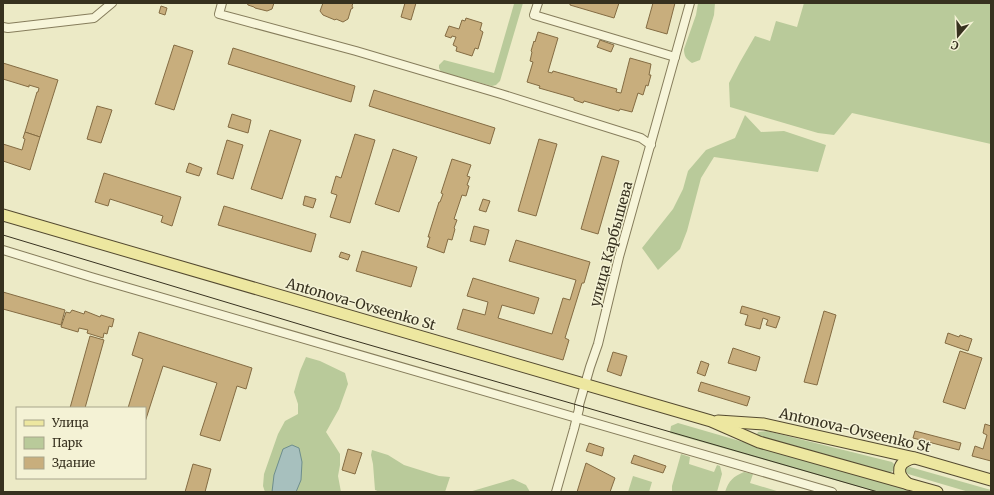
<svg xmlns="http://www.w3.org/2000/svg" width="994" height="495" viewBox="0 0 994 495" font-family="Merriweather,serif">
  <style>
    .green { fill: #b9ca9a }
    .water { fill: #a7c0be; stroke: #6e8e8d }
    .building { fill: #c8ae7d; stroke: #846c43 }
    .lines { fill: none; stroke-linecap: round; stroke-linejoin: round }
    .minor-casing { stroke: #867d5c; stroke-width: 10 }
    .major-casing { stroke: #544a30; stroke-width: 13 }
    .minor { stroke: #f7f5d9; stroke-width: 8 }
    .major { stroke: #ede7a0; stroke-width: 11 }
    .tram { stroke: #37311f; stroke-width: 1 }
    .labels { text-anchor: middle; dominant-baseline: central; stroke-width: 3; stroke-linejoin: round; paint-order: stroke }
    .street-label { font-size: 14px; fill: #37311f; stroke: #f4f2d5 }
  </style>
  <rect width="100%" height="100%" fill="#eceac6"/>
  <g class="green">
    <path d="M512,3H523L500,81L496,85L492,86L441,72L439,68V65L444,60L494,73L514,4Z"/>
    <path d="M698,3H715L714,15L700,60L692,63C686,59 684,56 684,49L696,15Z"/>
    <path d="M804,3H991V144L852,113L834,135L818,133L730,107L729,83L740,62L755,36L770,41L776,21L797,27Z"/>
    <path d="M745,115L761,132L784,131L826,145L818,172L714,157L701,178L687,231L680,249L658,270L642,248L673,209L683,189L688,171L706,150L735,138Z"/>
    <path d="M306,357L320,361L345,373L348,384L339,409L326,432L340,454V465L338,476L341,492H265L263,486L264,474L278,434L285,421L298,414V404L294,392L300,371Z"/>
    <path d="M678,423L915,492H877L670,433L671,426Z"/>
    <path d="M767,431L892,462L895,465L893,471L889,473L759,437L757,434L758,432Z"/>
    <path d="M372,450L388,455L404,465L439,476L450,477L445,492H380L375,490L373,464L371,455Z"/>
    <path d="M681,454L690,457L689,464L714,472L717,465L720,466L722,474L717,492H672V486Z"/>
    <path d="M910,467L991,490V492H969L908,474L905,471L906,468Z"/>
    <path d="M744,472L753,474L750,483L780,492H725C729,480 733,477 744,472Z"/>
    <path d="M633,476L652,482L649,492H628Z"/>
    <path d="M513,479L526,485L530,492H469Z"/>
  </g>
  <path class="water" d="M292,445L299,448L302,462L301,480L296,492H272L274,475L283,449Z"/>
  <g class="building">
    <path d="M247,3H274L272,9L267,11L255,8L254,7L248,5Z"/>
    <path d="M323,3H353L352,6L353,8L351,9L348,19L343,22L336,19L335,20L323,15L320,11Z"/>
    <path d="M405,3H416L411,20L401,17Z"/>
    <path d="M570,3H619L614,18L570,5Z"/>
    <path d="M653,3H675L667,34L646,28Z"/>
    <path d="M161,6L167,8L165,15L159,13Z"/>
    <path d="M466,18L482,23L480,30L483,32L478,49L475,48L472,56L456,51L457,47L453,45L456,37L452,36L451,38L445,36L449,26L459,29L462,20L465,21Z"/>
    <path d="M538,32L558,38L548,72L552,73L553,71L617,89L616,92L621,93L630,58L651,64L649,75H651L648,86L646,85L643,95L638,93L632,112L620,109L619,111L584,101L583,103L574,100V98L539,88L540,86L527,82L533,62L530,61L532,52L531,51L534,41L535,42Z"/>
    <path d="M600,40L614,45L611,52L597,47Z"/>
    <path d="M174,45L193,51L174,110L155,104Z"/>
    <path d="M233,48L355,86L351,102L228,64Z"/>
    <path d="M3,63L58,80L40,137L25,132L37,92H38L39,88L29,85V87L3,79Z"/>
    <path d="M374,90L495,128L490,144L369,106Z"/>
    <path d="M97,106L112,110L101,143L87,139Z"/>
    <path d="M232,114L251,120L248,133L228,127Z"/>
    <path d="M270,130L301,140L282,199L251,189Z"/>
    <path d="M25,132L40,137L30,170L3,161V144L22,150L25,139L23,138Z"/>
    <path d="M355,134L375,140L350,223L330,217L337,195L331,193L336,176L341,178Z"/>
    <path d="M539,139L557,144L536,216L518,211Z"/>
    <path d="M227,140L243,145L233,179L217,174Z"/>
    <path d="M393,149L417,157L399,212L375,204Z"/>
    <path d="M602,156L619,161L598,234L581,229Z"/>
    <path d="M452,159L471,165L467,176L470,177L467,185L469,186L466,196L462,195L454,219L457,220L454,228L455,229L452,240L448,239L444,253L427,247L430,237H428L439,202H440L443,194L441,193Z"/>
    <path d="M189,163L202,168L199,176L186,172Z"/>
    <path d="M104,173L181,197L172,226L161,222L163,216L110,199L108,206L95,202Z"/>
    <path d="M305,196L316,199L313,208L303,205Z"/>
    <path d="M483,199L490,201L486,212L479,210Z"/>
    <path d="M224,206L316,234L311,252L218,225Z"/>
    <path d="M474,226L489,230L485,245L470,241Z"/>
    <path d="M516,240L590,262L584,283H582L565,338L569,340L563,360L457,329L463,309L485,315L488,302L467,296L473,278L539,298L534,314L502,305L498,318L552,334L563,298L570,300L576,280L509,261Z"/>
    <path d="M362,251L417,267L411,287L356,271Z"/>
    <path d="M341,252L350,255L348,260L339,257Z"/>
    <path d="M3,292L65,310L61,325L3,309Z"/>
    <path d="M742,306L780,317L776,328L766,325L768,320L763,318L760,329L745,325L748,315L740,313Z"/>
    <path d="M72,310L84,314L85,311L100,317L101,315L114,319L112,327L109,326L107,334L104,333L103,338L87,333L88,330L79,328L78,332L61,327L66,312L70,313Z"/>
    <path d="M824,311L836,315L817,385L804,382Z"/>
    <path d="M139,332L252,368L246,389L237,386L220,441L200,435L217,383L163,366L145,422V408H128L143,359L132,355Z"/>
    <path d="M948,333L959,337L960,335L972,339L968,351L945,343Z"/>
    <path d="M90,336L104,340L85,408H70Z"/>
    <path d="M733,348L760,357L756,371L728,363Z"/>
    <path d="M960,351L982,358L965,409L943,402Z"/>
    <path d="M613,352L627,356L621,376L607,371Z"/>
    <path d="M701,361L709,364L705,376L697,373Z"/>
    <path d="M701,382L750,397L747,406L698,391Z"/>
    <path d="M985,424L991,426V461L972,456L975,446L983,449L987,435L983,433Z"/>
    <path d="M915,431L961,443L959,450L913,438Z"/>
    <path d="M589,443L604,448L602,456L586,451Z"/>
    <path d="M348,449L362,453L355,474L342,470Z"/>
    <path d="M634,455L666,466L663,473L631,463Z"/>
    <path d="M586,463L615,478L610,492H577Z"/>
    <path d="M193,464L211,469L205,492H185Z"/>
  </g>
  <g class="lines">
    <g class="minor-casing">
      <g id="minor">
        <path d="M222,3L219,14L356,51L501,94L641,138L651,145"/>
        <path d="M538,3L534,15L675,57"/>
        <path d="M3,27L8,28L94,18L112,3"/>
        <path d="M3,250L91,277L832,492"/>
        <path d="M556,492L574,429L579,409V405L590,367L598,344L619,257L690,3"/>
      </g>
    </g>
    <g class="major-casing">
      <g id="major">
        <path d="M3,215L711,421L759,442L937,492"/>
        <path d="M718,421L764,424L915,458L991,480"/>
        <path d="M908,484C895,473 897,462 914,458"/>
      </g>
    </g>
    <use href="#minor" class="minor"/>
    <use href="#major" class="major"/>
    <path class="tram" d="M3,235L342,337L878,492"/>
  </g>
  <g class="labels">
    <g class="street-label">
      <text transform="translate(611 244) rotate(-75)">улица Карбышева</text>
      <text transform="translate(361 304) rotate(16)">Antonova-Ovseenko St</text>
      <text transform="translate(855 430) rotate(13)">Antonova-Ovseenko St</text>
    </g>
  </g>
  <rect width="994" height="495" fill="none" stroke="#37311f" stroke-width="8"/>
  <rect x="16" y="407" width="130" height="72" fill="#f4f2d5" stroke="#a8a58c"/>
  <rect x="24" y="420" width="20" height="6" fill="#ede7a0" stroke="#a8a58c"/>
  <text x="52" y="427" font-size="12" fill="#37311f">Улица</text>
  <rect x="24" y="437" width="20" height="12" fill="#b9ca9a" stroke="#a8a58c"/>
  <text x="52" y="447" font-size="12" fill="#37311f">Парк</text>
  <rect x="24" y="457" width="20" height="12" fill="#c8ae7d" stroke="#a8a58c"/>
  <text x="52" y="467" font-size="12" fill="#37311f">Здание</text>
  <g transform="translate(958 36) rotate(199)" stroke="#f4f2d5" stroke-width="3" paint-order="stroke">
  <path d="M0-3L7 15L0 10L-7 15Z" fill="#37311f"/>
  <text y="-6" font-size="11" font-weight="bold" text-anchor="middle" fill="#37311f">С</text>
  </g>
</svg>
